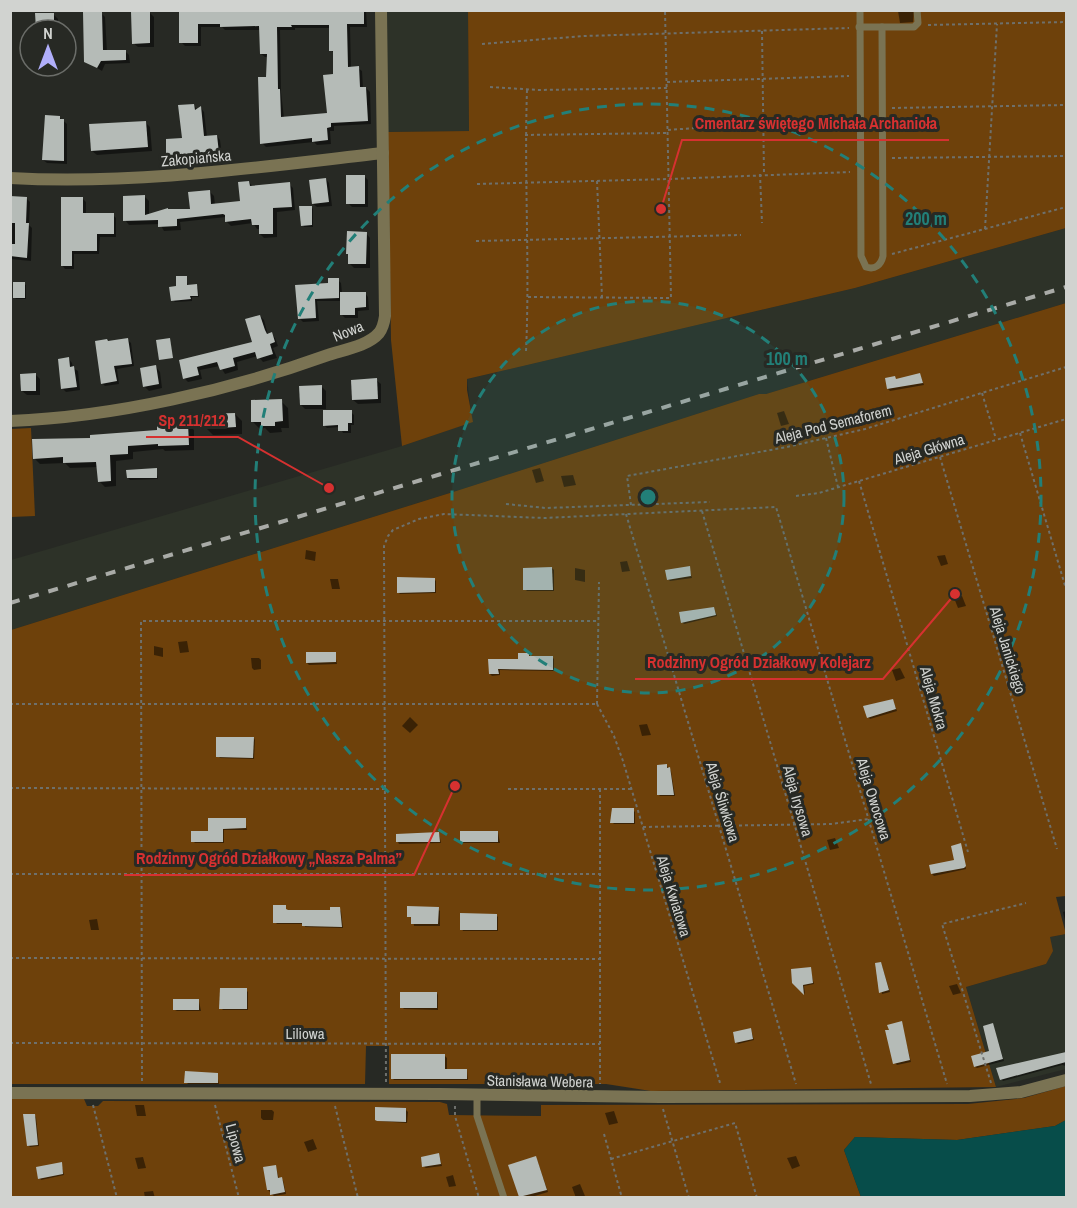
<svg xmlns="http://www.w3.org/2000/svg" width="1077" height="1208" viewBox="0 0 1077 1208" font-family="'Archivo Narrow',sans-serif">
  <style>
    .built { fill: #2d3228 }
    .green { fill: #6e410b }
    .water { fill: #074d4a }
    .shadow { fill: #0007; fill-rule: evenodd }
    .building { fill: #b5bbb7; fill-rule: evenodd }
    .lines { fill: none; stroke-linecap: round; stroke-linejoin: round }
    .path { stroke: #6e706c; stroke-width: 2; stroke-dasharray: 3 3; stroke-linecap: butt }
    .lane { stroke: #7a7353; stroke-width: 7 }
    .street { stroke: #7a7353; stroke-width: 12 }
    .rail { stroke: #a9aba7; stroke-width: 4; stroke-dasharray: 10 10; stroke-linecap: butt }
    .ring { fill: none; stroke: #227f78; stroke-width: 3; stroke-dasharray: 10 8 }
    .labels { text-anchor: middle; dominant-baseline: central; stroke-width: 6; stroke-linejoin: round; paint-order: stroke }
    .street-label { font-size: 15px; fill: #d1d3d0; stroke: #272924 }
    .centre { fill: #227f78; stroke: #272924; stroke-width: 3 }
    .ring-label { font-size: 18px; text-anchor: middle; font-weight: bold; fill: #227f78; stroke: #272924; stroke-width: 6; stroke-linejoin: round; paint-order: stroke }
    .leader { fill: none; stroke: #d63130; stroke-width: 2 }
    .callout-dot { fill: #d63130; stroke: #272924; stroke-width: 2 }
    .callout-label { font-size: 16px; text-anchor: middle; font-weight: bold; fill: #d63130; stroke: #272924; stroke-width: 6; stroke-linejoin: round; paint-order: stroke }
  </style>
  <rect width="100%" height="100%" fill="#272924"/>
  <g class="built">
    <path d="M387,11H468L469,131L388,132Z"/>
    <path d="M1066,228V303L766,394H759L453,492L11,630V560L402,446L472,422L467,379L855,288Z"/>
    <path d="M1066,934V1069L996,1087L966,987L1046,964L1050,937Z"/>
  </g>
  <g class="green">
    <path d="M468,11H1066V228L855,288L467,379V390L473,422L402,446L391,340L388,132L469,131Z"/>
    <path d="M1066,303V896L1056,897L1066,934L1050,937L1053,951L1046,964L966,987L996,1087L651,1091L606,1084H389V1046H366L365,1084H11V630L453,492L759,394H766Z"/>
    <path d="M31,428L35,516L11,517V429Z"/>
    <path d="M1066,1086V1120L1055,1126L957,1140L855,1137L844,1150L861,1197L11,1198V1099H84L87,1106H98L103,1101L440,1102L447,1104L449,1115L541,1116V1105L968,1104L1024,1098Z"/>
  </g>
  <path class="water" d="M1066,1120V1197H861L844,1150L855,1137L957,1140L1055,1126Z"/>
  <g class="shadow">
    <path d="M241,10H366L367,27H350L351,68H358L362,71L363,88H366L370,92L371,124L334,126V131H330L331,144L317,145L314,142L266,147L262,143L268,57H265L261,54L260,30H225L222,27H201V46H185L181,42L180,12ZM295,28H331V50L334,53V76L328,114L284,118L281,92L280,30H295Z"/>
    <path d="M896,10H914L913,22L900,23L898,11Z"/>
    <path d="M149,12L154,17V47H138L133,43Z"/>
    <path d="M101,13L105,17L107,52L125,51L129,55L130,63L105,64L102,71L86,61Z"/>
    <path d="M53,14L58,19V30H37Z"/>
    <path d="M194,106L198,110L201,108L204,112L207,137L217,136L220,140L222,156L186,157V160L172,161L168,157L184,139Z"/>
    <path d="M59,117L67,124V164L47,163L43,160Z"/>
    <path d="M146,123L150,127L152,151L97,155L92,151Z"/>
    <path d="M364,176L368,180V207H352L348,203Z"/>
    <path d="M326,179L329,183L332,206L317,207L313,204Z"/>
    <path d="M249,182L253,187L289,184L293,188L295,210L277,212V237L264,238L260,234V229H257L253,223L231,226L227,222L226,217L180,222L181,230L164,231L160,224L129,225L125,220L145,197L149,201V215L192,210L210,192L214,196L215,205L241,202Z"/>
    <path d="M10,197L26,198L30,202L29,225L32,228L31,261L10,259Z"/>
    <path d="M83,199L86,202V215H113L116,218V237H100L99,254H74V269H65L62,265Z"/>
    <path d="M311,207L313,209V227H304L303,225Z"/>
    <path d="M366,233L370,238V268H354L349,263Z"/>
    <path d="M186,277L188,287L196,286L198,288L199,297H192V301L175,302L173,300L178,288Z"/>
    <path d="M338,280L341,283L342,293H365L368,297L369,310L358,311V318H345L341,314V301H317L319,321L303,322L299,318L297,286L329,285Z"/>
    <path d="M24,284L26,285V299H16L14,297Z"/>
    <path d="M260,316L264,320L268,335L271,334L275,338L278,346L273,348L277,358L263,362L258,356L237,362L238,370L225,374L220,366L200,370L202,379L188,382L184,378L181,362L254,343Z"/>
    <path d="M128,340L131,343L134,366L117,369L119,384L105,386L102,383Z"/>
    <path d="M69,359L72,363L73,368L78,371L80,390L66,392L62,388Z"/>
    <path d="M156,367L160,372L162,388L149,391L144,386Z"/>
    <path d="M35,374L40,379V395H27L22,391Z"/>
    <path d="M920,375L924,385L890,391L888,389L897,380Z"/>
    <path d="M376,380L381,384V403L358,404L353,400Z"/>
    <path d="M321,386L326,391V409H305L301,405Z"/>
    <path d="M281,401L288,408L289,428H281L282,432L270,433L265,428L260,429L252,421Z"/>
    <path d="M784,411L789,424L781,426L777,413Z"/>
    <path d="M351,412L354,415V425H351V433H343L340,427L327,428L324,425Z"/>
    <path d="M235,414L242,421V434L213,435L206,428Z"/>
    <path d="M188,424L194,430V450L165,451L163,449L133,452V459L116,461V486L105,487L99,481L98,467L70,468L65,463L40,464L34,458Z"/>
    <path d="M540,468L544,481L536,483L532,470Z"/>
    <path d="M156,470L158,479L130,480L128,478Z"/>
    <path d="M573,475L576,485L564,487L561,476Z"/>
    <path d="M306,550L316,552L315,561L305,559Z"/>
    <path d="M945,555L948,564L941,566L937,556Z"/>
    <path d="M627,561L630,571L622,572L620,562Z"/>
    <path d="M552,568L554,570V591H527L525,589Z"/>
    <path d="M575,568L585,570V582L575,580Z"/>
    <path d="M689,568L692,578L670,581L668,579Z"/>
    <path d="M330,579H338L340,589H332Z"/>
    <path d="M434,579L436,581V593L400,594L399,593Z"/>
    <path d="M962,596L966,606L958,608L954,598Z"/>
    <path d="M714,608L717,616L684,624L682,622Z"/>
    <path d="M187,641L189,652L180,653L178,642Z"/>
    <path d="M154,646L163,648V657L154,655Z"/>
    <path d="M335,654L337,664L309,665L307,663Z"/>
    <path d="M529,655L531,657H552L554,659V671L500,670V675L492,676L490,674V661H519Z"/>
    <path d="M251,658H259L261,660V669L254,670L252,668Z"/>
    <path d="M900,668L905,678L896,681L892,670Z"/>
    <path d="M893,701L897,711L870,719L868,717Z"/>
    <path d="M410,717L418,725L410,733L402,726Z"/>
    <path d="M647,724L651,735L642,736L639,725Z"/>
    <path d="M254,738L255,740L254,759L220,758L218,756Z"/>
    <path d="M666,765L671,771L675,796H660L658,794Z"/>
    <path d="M633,810L635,812V824H614L612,822Z"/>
    <path d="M245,820L247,830H224V843H195L193,841L210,832Z"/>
    <path d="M498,832L500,843H463L461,841Z"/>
    <path d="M439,833L441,843L399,844L398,842Z"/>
    <path d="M835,838L839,848L830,850L827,840Z"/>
    <path d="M960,845L966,869L934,876L932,874L956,862Z"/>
    <path d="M285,907L287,912H331L339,909L341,911L343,928L305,927L304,924H277L275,922Z"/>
    <path d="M438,909L440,911V926H414L413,918L408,916Z"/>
    <path d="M1066,911V925L1063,912Z"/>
    <path d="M497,916L498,917V931H463L462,929Z"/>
    <path d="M97,919L99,930H91L89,920Z"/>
    <path d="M881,963L890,992L882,994L876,964Z"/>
    <path d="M810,969L814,984L804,986L805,994L793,982Z"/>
    <path d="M957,984L961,993L953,995L949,986Z"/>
    <path d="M246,990L248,992V1010H223L221,1008Z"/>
    <path d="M437,993L438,995V1010L404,1009L402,1007Z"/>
    <path d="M199,1001L201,1011H177L175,1010Z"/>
    <path d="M901,1023L911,1062L897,1065L895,1063Z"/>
    <path d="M993,1025L1004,1061L977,1068L975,1067L991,1052Z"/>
    <path d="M751,1030L754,1040L738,1044L736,1042Z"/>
    <path d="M1066,1053V1066L1062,1065L1003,1081L1001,1079L998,1069Z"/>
    <path d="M445,1056L447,1058V1070H467L468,1080H394L393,1079Z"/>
    <path d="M217,1074L219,1084H188L186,1082Z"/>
    <path d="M135,1105H144L146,1116H137Z"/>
    <path d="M261,1110H272L274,1112L273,1120H263L261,1118Z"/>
    <path d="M406,1110L408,1112L407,1123L378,1121Z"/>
    <path d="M614,1111L618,1123L609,1125L605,1113Z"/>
    <path d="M34,1115L36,1117L39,1146L30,1147L28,1145Z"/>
    <path d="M313,1139L317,1149L308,1152L304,1142Z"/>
    <path d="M439,1155L442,1166L426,1168L424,1167Z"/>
    <path d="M796,1156L800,1166L792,1169L787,1158Z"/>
    <path d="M143,1157L146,1168L138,1169L135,1158Z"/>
    <path d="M537,1160L548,1192L528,1198H521L510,1166Z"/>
    <path d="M61,1164L64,1175L41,1180L40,1178Z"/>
    <path d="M276,1167L279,1179L283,1180L286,1194L274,1196L268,1190Z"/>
    <path d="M453,1175L456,1186L449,1187L446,1177Z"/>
    <path d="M580,1184L585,1196L576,1198L572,1187Z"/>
    <path d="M153,1191L155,1198H145L144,1192Z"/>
  </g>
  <g class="building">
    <path d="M179,10H364V24H347L348,67L359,66L360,87H366L368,121L331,123V127L327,128L328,140L312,142V138L260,144L258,77H266L267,54H260L259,26L220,27V24H198V43H179ZM291,25H329V51H333V74L323,75L327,113L281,117L280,89H278L277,27H292Z"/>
    <path d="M131,11H150V43L132,44Z"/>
    <path d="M83,12H102L103,50H126V60L101,61L97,68L84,62Z"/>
    <path d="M35,13H54V30H36Z"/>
    <path d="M194,104L195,110L201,106L204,136L217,135L219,153L183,154V156L166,158V139L182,138L178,105Z"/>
    <path d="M45,115L60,116V119H64V161L42,160Z"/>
    <path d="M146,121L148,147L91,151L89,124Z"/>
    <rect x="346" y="175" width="19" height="29"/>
    <path d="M326,178L329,202L312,204L309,180Z"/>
    <path d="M249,181L250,186L290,182L292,207L273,208V234H259V225H252L251,219L225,222V215L223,214L177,219V226L158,227V220L123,221V196L145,195V215L168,208V209H190L188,192L210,190L211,204L240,201L238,182Z"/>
    <path d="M10,196L27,197L26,223H29L27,258L10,256V244H15V223H10Z"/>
    <path d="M61,197H83V213H114V234H97V251H72V266H61Z"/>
    <path d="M299,206H312V225L301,226Z"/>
    <path d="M347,231L367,232L366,264H348V254H346Z"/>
    <path d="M176,276H187V285L197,284L198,296H190L191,299L171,301L169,287L176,286Z"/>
    <path d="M328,278H339V298L315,299L316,318L298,319L295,285L328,283Z"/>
    <rect x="13" y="282" width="12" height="16"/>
    <path d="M340,292H366V307L355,308V315H340Z"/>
    <path d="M260,315L265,330L267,334L272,332L275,342L270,344L273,354L257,359L255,352L233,358L235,366L220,370L217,362L197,367L199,375L183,379L179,360L252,342L245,319Z"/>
    <path d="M128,338L132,364L114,366L117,381L101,384L95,341L107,339L108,341Z"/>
    <path d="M170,338L173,358L159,360L156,340Z"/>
    <path d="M69,357L70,367L74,366L77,387L61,389L58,359Z"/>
    <path d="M156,365L159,384L143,387L140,368Z"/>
    <path d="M36,373V391H21L20,374Z"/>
    <path d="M920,373L923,383L887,389L885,378L895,376L896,379Z"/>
    <path d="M377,378L378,399L352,400L351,380Z"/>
    <path d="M322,385V405H300L299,386Z"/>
    <path d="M282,399L283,421L275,422V426H261V422H251V400Z"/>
    <path d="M323,410H352V423H348V431H338V425L323,426Z"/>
    <path d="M235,413L236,427L204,429V414Z"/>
    <path d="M188,423L189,445L158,446V444L128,446V454L110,455L111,481L98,482L96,462L63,463V457L33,459L32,439L90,438V435L157,430V424Z"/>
    <path d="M157,468V478H127L126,470Z"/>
    <path d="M690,566L691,576L667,580L665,570Z"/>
    <path d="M552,567L553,590H523V568Z"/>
    <path d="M397,577L435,578V592L397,593Z"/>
    <path d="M714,607L716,615L681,623L679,612Z"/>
    <path d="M306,652H336V662L306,663Z"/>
    <path d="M518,653H529V656H553V670L498,669L499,674H489L488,659H518Z"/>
    <path d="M893,699L896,709L867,718L863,706Z"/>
    <path d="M216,737H254L253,758L216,757Z"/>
    <path d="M667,764V768L670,767L674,795H657V765Z"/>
    <path d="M612,808H634V823H610Z"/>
    <path d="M208,818H246V828L223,829V842H191V831H208Z"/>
    <rect x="460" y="831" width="38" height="11"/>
    <path d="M439,832L440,842H396V834Z"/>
    <path d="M961,843L966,866L964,868L931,874L929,865L954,860L951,846Z"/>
    <path d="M273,905H286V909L288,910H330V907H340L342,927L302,926V923H273Z"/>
    <path d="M407,906L439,907L438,924H411V917H407Z"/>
    <path d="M460,913L497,914V930H460Z"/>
    <path d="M881,962L889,990L879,993L875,963Z"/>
    <path d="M811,967L813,983L803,985L804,995L792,983L791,969Z"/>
    <path d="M220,988H247V1009H219Z"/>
    <rect x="400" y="992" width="37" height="16"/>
    <rect x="173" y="999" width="26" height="11"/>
    <path d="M902,1021L910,1060L893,1064L885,1030H889L887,1025Z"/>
    <path d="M993,1023L1003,1059L974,1067L971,1056L989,1051L983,1026Z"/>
    <path d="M751,1028L753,1039L735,1043L733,1032Z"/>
    <path d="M1066,1052V1062L1000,1080L996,1068Z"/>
    <path d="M391,1054H445V1069H467V1079H391Z"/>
    <path d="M185,1071L218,1073V1083H184Z"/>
    <path d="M375,1107L406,1108V1122L377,1121L375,1120Z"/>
    <path d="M23,1114H35L38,1145L27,1146Z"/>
    <path d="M439,1153L441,1164L422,1167L421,1157Z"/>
    <path d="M536,1156L547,1190L519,1197L508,1165Z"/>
    <path d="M62,1162L63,1174L38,1179L36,1167Z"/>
    <path d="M276,1165L278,1178L282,1177L285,1192L270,1195V1190H267L263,1167Z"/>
  </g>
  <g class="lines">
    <g class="path">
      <path d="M928,25L1066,22"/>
      <path d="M762,31L764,174"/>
      <path d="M482,44L584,36L849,28"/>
      <path d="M667,82L849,76"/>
      <path d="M490,87L538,90L667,88"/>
      <path d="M892,108L1066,105"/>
      <path d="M668,130L763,123"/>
      <path d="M525,135L667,133"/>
      <path d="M892,158L1066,156"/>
      <path d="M760,174L762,223"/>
      <path d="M597,181L602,297"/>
      <path d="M477,184L669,179L850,172"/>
      <path d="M985,229L997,24"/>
      <path d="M476,241L741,235"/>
      <path d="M892,254L1066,207"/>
      <path d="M528,297L671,298L665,10"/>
      <path d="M526,351C530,264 524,177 527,90"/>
      <path d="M982,393L996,439"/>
      <path d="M1020,433L1066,589"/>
      <path d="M826,438L838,487"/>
      <path d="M940,457L1057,849"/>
      <path d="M859,481L968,852"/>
      <path d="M796,496L819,493L859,481L1066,419"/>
      <path d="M506,504L546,508L710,502"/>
      <path d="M631,505L627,476L787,447L865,429L1066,367"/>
      <path d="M702,511L871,1084"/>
      <path d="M626,514L796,1084"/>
      <path d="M10,704H597"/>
      <path d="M597,704L614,736L623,761L720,1083"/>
      <path d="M597,704L599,582"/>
      <path d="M10,788L385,789"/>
      <path d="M508,789H631"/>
      <path d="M600,789V1084"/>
      <path d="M643,827L831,824L869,819"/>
      <path d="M10,874H600"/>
      <path d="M10,958L600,959"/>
      <path d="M10,1043L600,1044"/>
      <path d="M142,1081L141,621H598"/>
      <path d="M386,1082L384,546L388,536L393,530L419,519L444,514L544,518L776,507L947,1084"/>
      <path d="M991,1083L942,924L1026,903"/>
      <path d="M93,1105L117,1198"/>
      <path d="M215,1105L239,1198"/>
      <path d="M335,1106L358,1198"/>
      <path d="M455,1106V1116L479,1198"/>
      <path d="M663,1109L689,1198"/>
      <path d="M604,1134L622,1198"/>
      <path d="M611,1159L735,1123L757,1198"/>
    </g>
    <g class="lane">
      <path d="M860,10L861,256L866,267C875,270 881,265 883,256L882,27"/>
      <path d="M859,27H914L918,23L917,10"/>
      <path d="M477,1094V1116L504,1198"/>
    </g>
    <g class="street">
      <path d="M10,178C135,185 259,167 383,153"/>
      <path d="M10,421C114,417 231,390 328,355C343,350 368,346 379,333C383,328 384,323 385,316L381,10"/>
      <path d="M10,1093L441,1094L660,1097L970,1096L1021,1092L1066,1080"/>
    </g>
    <path class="rail" d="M10,603L1066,287"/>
  </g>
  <circle cx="648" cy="497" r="196" fill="#227f78" fill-opacity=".12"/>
  <g class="ring">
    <circle cx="648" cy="497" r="196"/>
    <circle cx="648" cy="497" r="393"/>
  </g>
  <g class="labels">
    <g class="street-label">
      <text transform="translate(196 158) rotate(-5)">Zakopiańska</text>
      <text transform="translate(348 331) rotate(-22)">Nowa</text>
      <text transform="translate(833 424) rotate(-14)">Aleja Pod Semaforem</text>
      <text transform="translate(929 449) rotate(-17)">Aleja Główna</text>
      <text transform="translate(1008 650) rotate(73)">Aleja Janickiego</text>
      <text transform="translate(934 698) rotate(74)">Aleja Mokra</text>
      <text transform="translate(874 799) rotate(73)">Aleja Owocowa</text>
      <text transform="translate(798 801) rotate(74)">Aleja Irysowa</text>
      <text transform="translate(723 802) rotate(73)">Aleja Śliwkowa</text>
      <text transform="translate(674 896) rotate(73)">Aleja Kwiatowa</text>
      <text x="305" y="1033">Liliowa</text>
      <text transform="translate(540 1081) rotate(1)">Stanisława Webera</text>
      <text transform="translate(236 1143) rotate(75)">Lipowa</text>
    </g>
  </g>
  <circle cx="648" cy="497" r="9" class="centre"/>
  <g class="ring-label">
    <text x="926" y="225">200 m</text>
    <text x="787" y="365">100 m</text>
  </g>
  <path class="leader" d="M661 209L682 140H949M329 488L238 437H146M955 594L883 679H635M455 786L414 875H124"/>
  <g class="callout-dot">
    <circle cx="661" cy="209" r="6"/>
    <circle cx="329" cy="488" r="6"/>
    <circle cx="955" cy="594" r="6"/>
    <circle cx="455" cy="786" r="6"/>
  </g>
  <g class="callout-label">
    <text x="816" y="129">Cmentarz świętego Michała Archanioła</text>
    <text x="192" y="426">Sp 211/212</text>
    <text x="759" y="668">Rodzinny Ogród Działkowy Kolejarz</text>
    <text x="269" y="864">Rodzinny Ogród Działkowy „Nasza Palma”</text>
  </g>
  <rect width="1077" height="1208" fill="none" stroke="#d1d3d0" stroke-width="24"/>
  <g transform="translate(48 48)"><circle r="28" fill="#272924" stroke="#6b6d69" stroke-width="1.5"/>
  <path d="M0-4.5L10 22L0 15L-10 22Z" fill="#b0aefa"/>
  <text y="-9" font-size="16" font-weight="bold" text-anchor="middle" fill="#d1d3d0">N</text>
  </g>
</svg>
